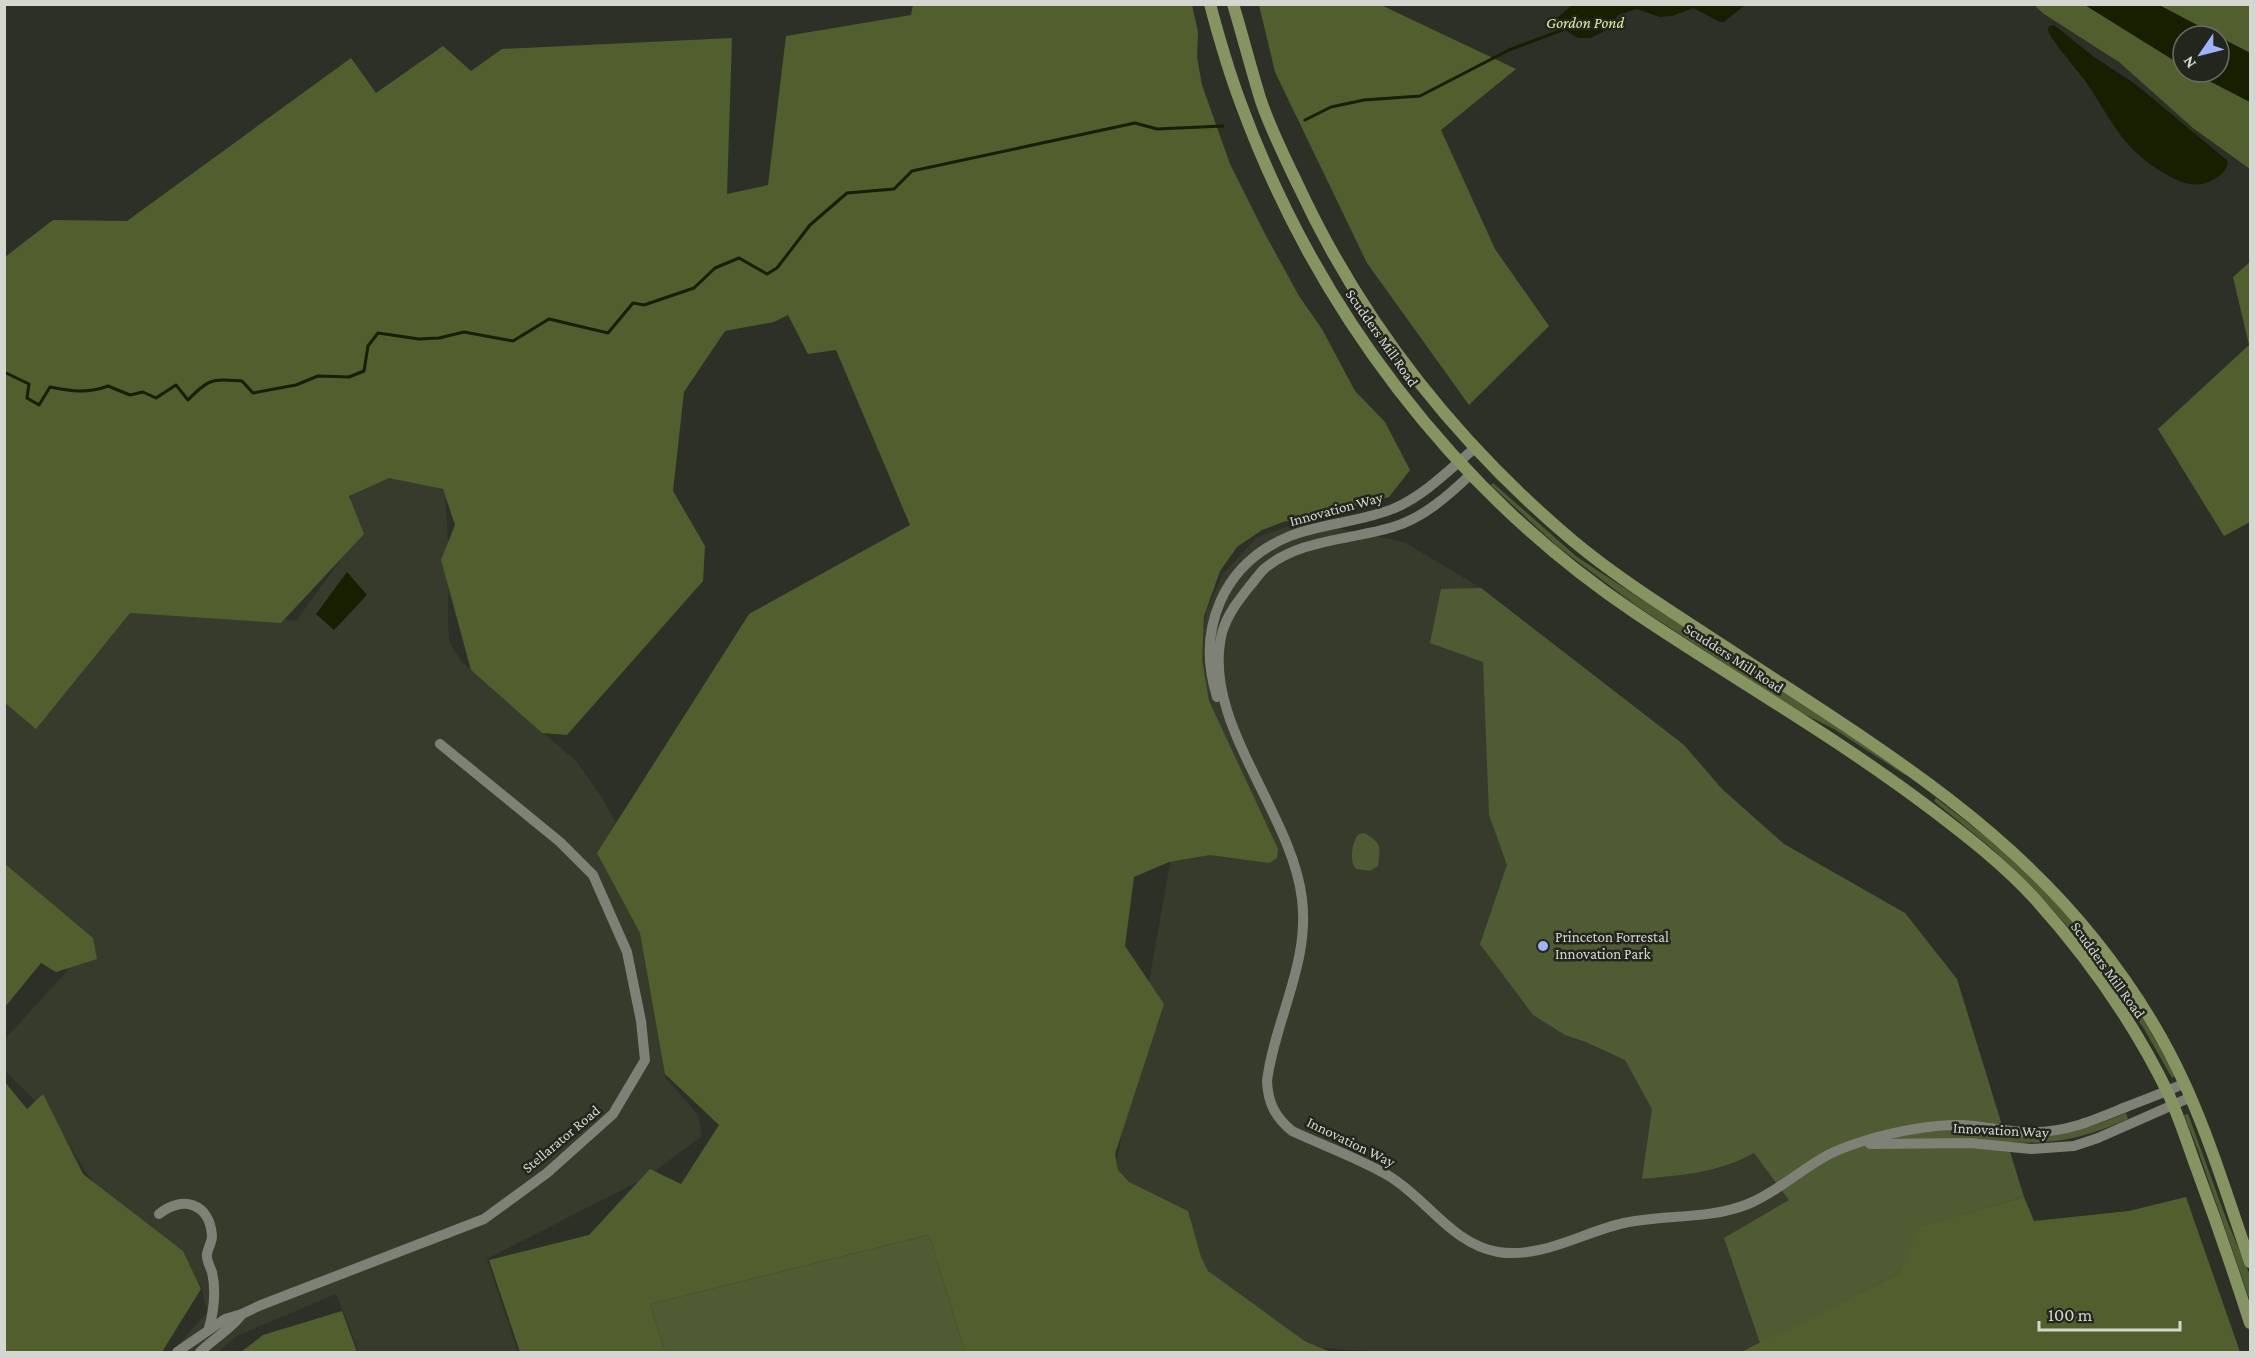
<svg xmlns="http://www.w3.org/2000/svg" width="2255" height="1357" viewBox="0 0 2255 1357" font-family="'Crimson Pro',serif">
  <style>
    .built { fill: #363b2b }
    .green { fill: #4f5b33 }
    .forest { fill: #515f2e }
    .water { fill: #171f00 }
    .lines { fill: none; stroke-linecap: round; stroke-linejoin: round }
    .stream { stroke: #171f00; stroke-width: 3 }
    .minor { stroke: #7d8176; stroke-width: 10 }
    .major { stroke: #859460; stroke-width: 12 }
    .poi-dot { fill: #9fb3fd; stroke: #23261d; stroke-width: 2 }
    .labels { text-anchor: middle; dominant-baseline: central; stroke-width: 5; stroke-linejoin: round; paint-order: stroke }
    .street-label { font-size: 15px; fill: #d4d6d0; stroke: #23261d }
    .poi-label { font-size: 15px; fill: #d4d6d0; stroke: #23261d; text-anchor: start }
    .water-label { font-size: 16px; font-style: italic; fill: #d8f0a2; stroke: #23261d }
  </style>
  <rect width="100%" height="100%" fill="#2d3027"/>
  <g class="built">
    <path d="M379,464L434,482L445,494L449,555L448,624L450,643L461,661L577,762L603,799L618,827L669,1055L665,1077L698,1115L702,1136L647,1177L487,1259L518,1352H359L336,1294L237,1336L218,1352H172L207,1312L201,1285L156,1241L116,1208L85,1171L54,1119L5,1071L4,1040L68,970L5,935V660L149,601L296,621L352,544L348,521L351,496L361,479Z"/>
    <path d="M1304,521L1404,542L1481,588L1684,745L1722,789L1784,844L1905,913L2024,1197L1921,1226L1898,1274L1741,1352H1383L1266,1344L1112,1188L1178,819L1206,612L1223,574L1257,537Z"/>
  </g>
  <g class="green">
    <path d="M1493,483L1577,557L1907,773L1905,775L1834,729L1796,710L1638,607L1557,546L1491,485Z"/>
    <path d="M1481,588L1684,745L1722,789L1784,844L1905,913L1957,979L2005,1135C2052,1140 2083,1131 2126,1113L2128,1119C2084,1138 2056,1145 2007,1142L2024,1197L1921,1226L1898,1274L1760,1343L1724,1238L1789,1200L1754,1153C1718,1173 1682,1175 1642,1179L1652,1109L1625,1060L1586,1042L1565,1035L1533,1015L1480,944L1507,865L1489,815L1483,662L1430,643L1441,589Z"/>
    <path d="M1936,798C1977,830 2020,861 2055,899C2103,952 2142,1013 2175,1076L2172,1078L2143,1027L2069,928L2034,889L1990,847L1934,801Z"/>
    <path d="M1365,833C1383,845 1380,846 1378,866L1370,871L1356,869C1349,861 1352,841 1359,834Z"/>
    <path d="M2188,1114L2227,1221L2250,1275V1301L2198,1150L2184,1115Z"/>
    <path d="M929,1235L965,1352H665L650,1304Z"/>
  </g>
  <g class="forest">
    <path d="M913,5H1192L1198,32L1197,57L1202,85L1230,164L1264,232L1299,296L1322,329L1355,391L1385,422L1410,470L1389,497L1325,514L1283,522L1262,530L1237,547L1220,571L1204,616L1202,660L1209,701L1278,849L1277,858L1269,863L1210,855L1169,862L1134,877L1125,946L1164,1004L1115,1154L1118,1170L1129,1182L1188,1211L1201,1257L1208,1271L1306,1342L1331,1352H965L929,1235L650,1304L665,1352H520L489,1260L589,1235L650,1169L681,1184L719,1125L665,1074L640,933L597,853L749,614L910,525L836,350L808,354L788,315L774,322L725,331L684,392L673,491L705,546L703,581L567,735L542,733L471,670L441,560L455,525L443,489L389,478L349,496L364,534L281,623L130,613L36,729L5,703V257L53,220L127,221L351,58L376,93L443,46L471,71L502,49L732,38L727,194L768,185L786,36L911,15Z"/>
    <path d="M1259,5H1381L1516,69L1441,130L1495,249L1549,326L1469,405L1367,263L1275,72Z"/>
    <path d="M2034,5H2085L2183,66V72H2192L2250,102V169L2193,128L2119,62L2044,14Z"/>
    <path d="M2159,5H2250V53Z"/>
    <path d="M2250,262V522L2224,536L2158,429L2249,345L2233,277Z"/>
    <path d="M5,864L93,938L97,959L56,972L41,963L5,1007Z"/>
    <path d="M4,1081L27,1109L43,1094L83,1174L183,1251L201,1289L162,1352H5Z"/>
    <path d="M2024,1197L2034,1221L2129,1211L2186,1197L2240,1352H1741L1898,1274L1920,1226Z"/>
    <path d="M342,1311L357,1352H241L263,1335Z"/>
  </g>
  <g class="water">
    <path d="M1572,5V4L1745,5L1724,22H1720L1693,8L1672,16L1660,17L1637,9L1618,15L1609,29L1590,38H1578L1554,23L1557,18Z"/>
    <path d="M2076,5H2159L2218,36H2183V66L2085,5Z"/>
    <path d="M2054,25L2094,57L2135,84L2228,161C2228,170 2219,177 2211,181C2192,190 2175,180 2159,170C2121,147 2110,117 2086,82C2075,67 2062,53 2052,38L2048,31L2049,26Z"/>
    <path d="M2219,37L2250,53V102L2192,72H2219Z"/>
    <path d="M347,572L367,595L334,630L316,614Z"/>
  </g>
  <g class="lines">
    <g class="stream">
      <path d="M1305,120L1331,107L1364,100L1420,96L1509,50L1565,29"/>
      <path d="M4,372L29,384L27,398L39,405L50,387C71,391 87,394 108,386L130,395L143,392L156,398L176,385L188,400C209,378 212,379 242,381L253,393L296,385L318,376L349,377L364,371L368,346L378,333L419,339L439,338L464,332L513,341L549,319L608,333L633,303L644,305L694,288L715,268L739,258L767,274L777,268L810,225L847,193L894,189L912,171L1135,123L1157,129L1223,126"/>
    </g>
    <g class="minor">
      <path d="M1471,474C1448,496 1423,518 1393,527C1351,540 1299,539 1264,569C1259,574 1254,581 1249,587C1238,601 1227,615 1222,633C1200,720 1292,812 1302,899C1310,963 1275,1019 1267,1081C1268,1103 1275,1117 1292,1131C1324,1146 1359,1158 1389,1176C1427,1199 1452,1244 1498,1252C1542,1259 1583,1232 1624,1223C1665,1214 1708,1220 1748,1204C1777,1192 1799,1171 1826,1156C1844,1146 1866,1140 1885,1135C1910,1129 1936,1124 1962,1125C1986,1126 2010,1133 2034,1132C2068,1132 2096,1119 2126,1107C2146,1099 2166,1092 2185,1083"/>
      <path d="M1217,697C1196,630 1222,564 1290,536C1323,523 1362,522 1395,508C1425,495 1450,469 1475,448"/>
      <path d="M1870,1144L1970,1143L2031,1149L2074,1146L2098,1138L2191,1097"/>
      <path d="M159,1214C182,1195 210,1203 212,1236C212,1243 208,1247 207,1254C206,1259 210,1267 212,1272C216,1290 214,1310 209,1328"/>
      <path d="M177,1352L225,1319L242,1314L261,1305L484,1219L547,1173L613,1114L645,1060L641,1021L627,952L593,875L560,842L440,744"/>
      <path d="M200,1352C212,1340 232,1328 242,1314"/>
    </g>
    <g class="major">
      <path d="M1210,4C1219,38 1229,72 1241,104C1316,308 1453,490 1634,612C1732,678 1836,737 1931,809C1968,837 2005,866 2036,900C2088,958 2134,1023 2168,1093C2179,1117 2187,1142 2196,1167C2215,1218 2233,1270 2250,1323"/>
      <path d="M1233,4C1243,37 1251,69 1261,101C1271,130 1285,158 1298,185C1363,325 1455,441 1572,540C1621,581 1677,615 1730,650C1860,736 1997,816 2095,940C2131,985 2164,1037 2187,1089C2212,1145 2230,1205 2250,1262"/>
    </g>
  </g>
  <circle class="poi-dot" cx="1543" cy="946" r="6"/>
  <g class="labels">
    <g class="street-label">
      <text transform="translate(1382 338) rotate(55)">Scudders Mill Road</text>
      <text transform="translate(1336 509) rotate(-15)">Innovation Way</text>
      <text transform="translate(1734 658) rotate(33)">Scudders Mill Road</text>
      <text transform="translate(2108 970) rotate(54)">Scudders Mill Road</text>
      <text transform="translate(2001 1130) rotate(3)">Innovation Way</text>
      <text transform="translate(561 1139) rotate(-40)">Stellarator Road</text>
      <text transform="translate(1351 1142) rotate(26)">Innovation Way</text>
    </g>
    <g class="poi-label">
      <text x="1555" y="937">Princeton Forrestal<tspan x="1555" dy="17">Innovation Park</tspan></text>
    </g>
    <g class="water-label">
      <text x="1585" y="22">Gordon Pond</text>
    </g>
  </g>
  <rect width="2255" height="1357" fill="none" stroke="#d4d6d0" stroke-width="12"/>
  <g transform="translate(2201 54) rotate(235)"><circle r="28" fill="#23261d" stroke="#6a6c65" stroke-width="1.5"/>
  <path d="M0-4.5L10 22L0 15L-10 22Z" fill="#9fb3fd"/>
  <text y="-9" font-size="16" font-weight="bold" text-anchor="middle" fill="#d4d6d0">N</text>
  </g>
  <path d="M2039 1321v9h141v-9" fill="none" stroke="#d4d6d0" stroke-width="3"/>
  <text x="2048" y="1321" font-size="18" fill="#d4d6d0" stroke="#23261d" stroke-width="4.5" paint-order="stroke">100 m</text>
</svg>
